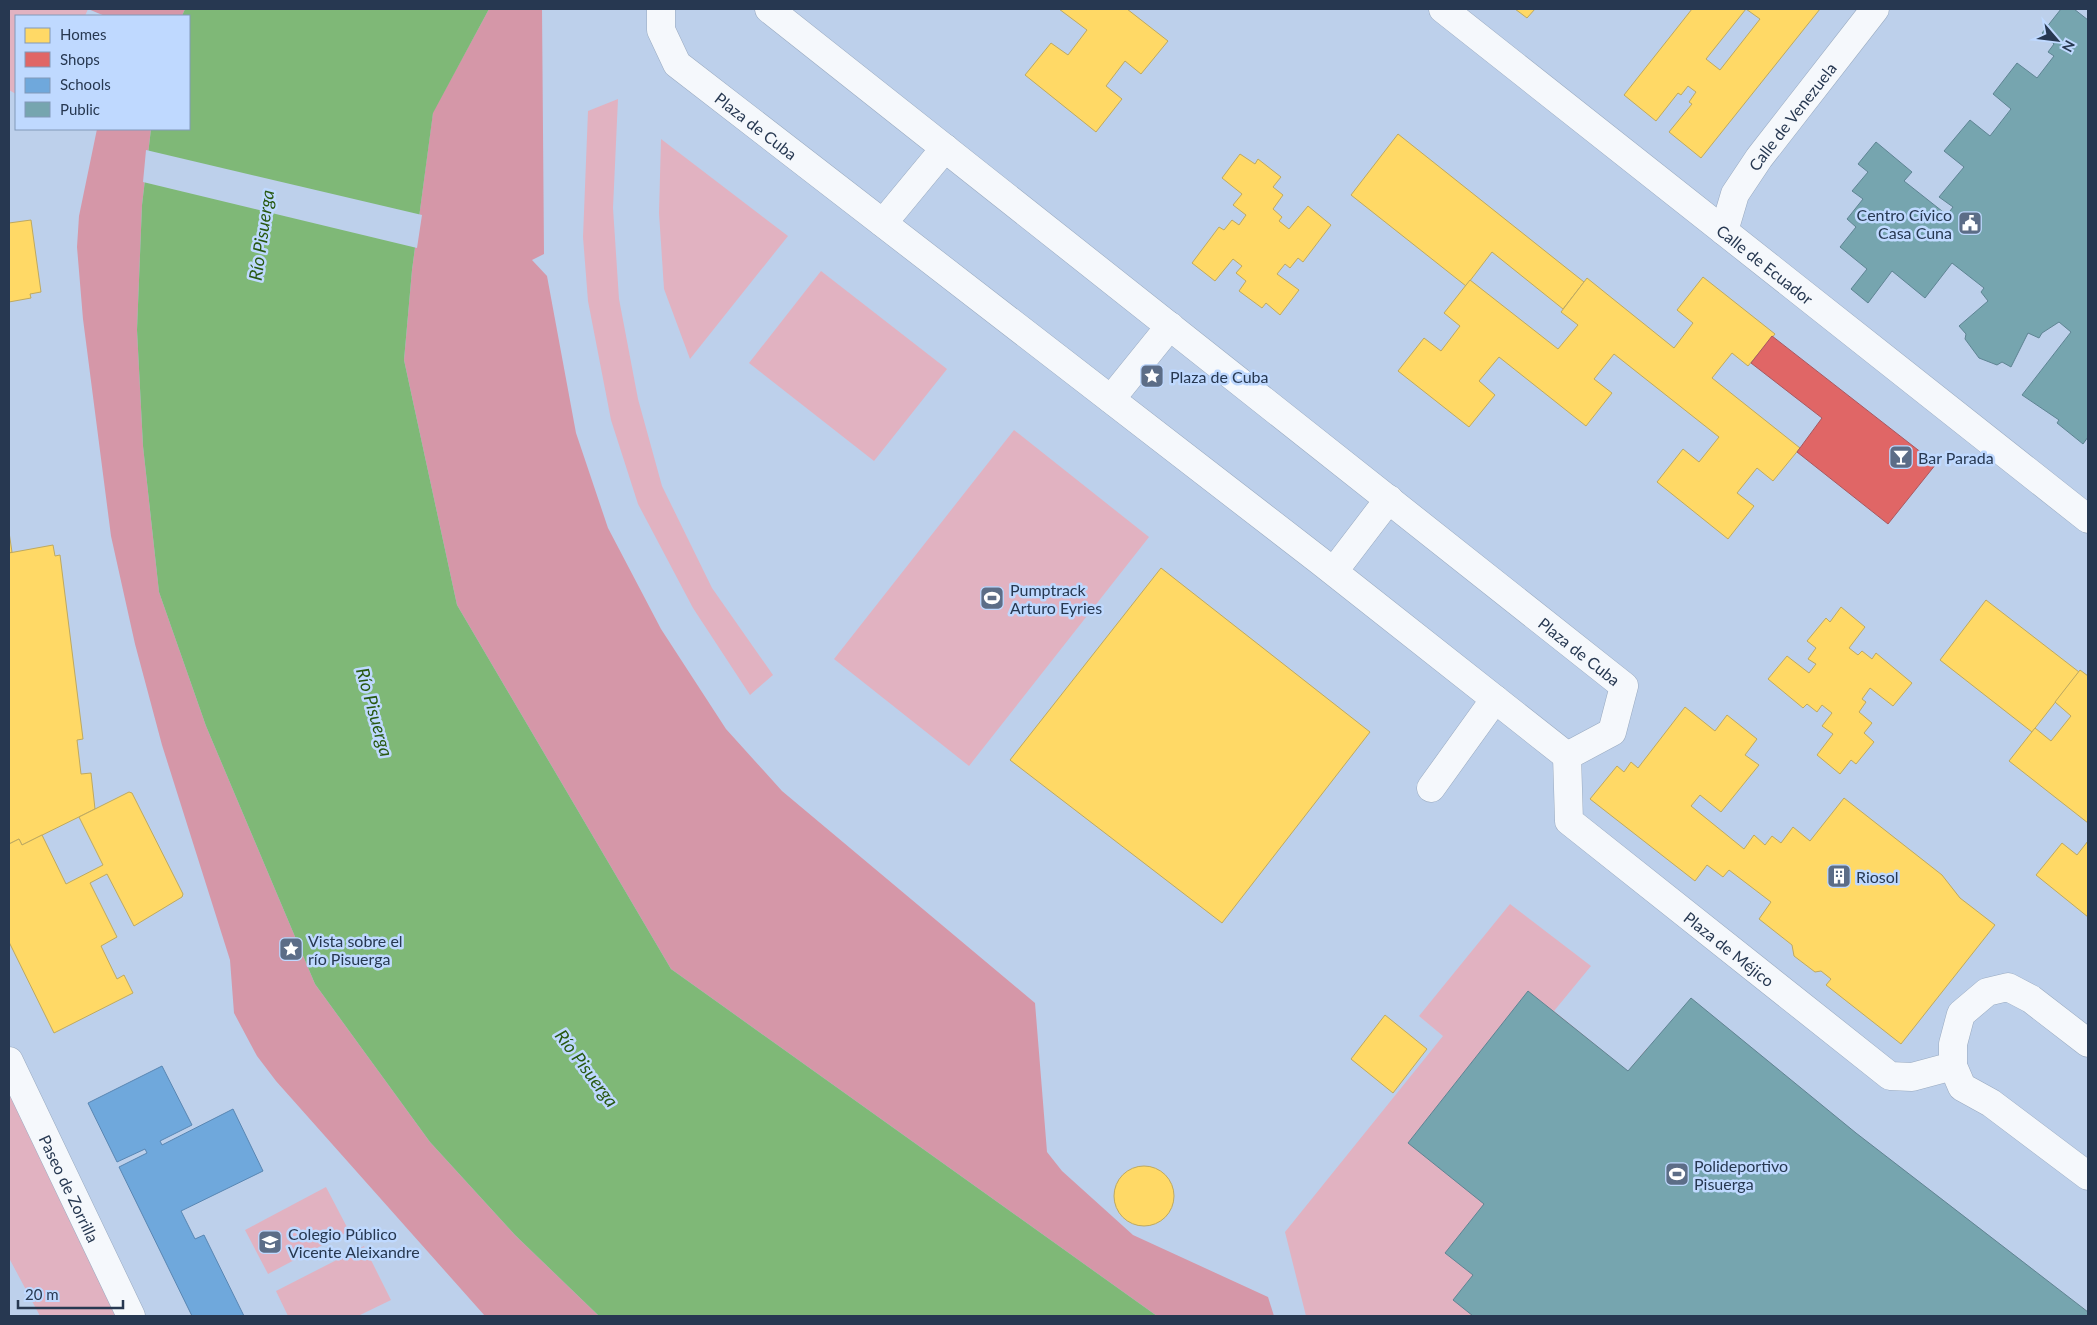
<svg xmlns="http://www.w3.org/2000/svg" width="2097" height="1325" viewBox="0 0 2097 1325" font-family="Lato,sans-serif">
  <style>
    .green { fill: #e1b2c1 }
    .forest { fill: #d597a8 }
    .water { fill: #7fb877 }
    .pier { fill: #bdd0eb }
    .homes { fill: #ffd966; stroke: #bea960 }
    .shops { fill: #e06666; stroke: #a85860 }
    .schools { fill: #6fa8dc; stroke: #5986b2 }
    .public { fill: #76a5af; stroke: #5e8493 }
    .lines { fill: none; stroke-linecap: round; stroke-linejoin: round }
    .minor-casing { stroke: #99aac0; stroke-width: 29 }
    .minor { stroke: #f5f8fc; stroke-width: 28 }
    .labels { text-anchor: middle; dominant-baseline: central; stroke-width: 5; stroke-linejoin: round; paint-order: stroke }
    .street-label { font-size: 16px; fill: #273851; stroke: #bfd9ff }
    .poi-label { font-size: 16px; fill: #273851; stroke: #bfd9ff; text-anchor: start }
    .water-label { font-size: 18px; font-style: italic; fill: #285811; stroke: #bfd9ff }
  </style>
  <rect width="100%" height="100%" fill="#bdd0eb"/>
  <g class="green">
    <path d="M9,9H88L85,16H16V94L9,90Z"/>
    <path d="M618,99L613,208L619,299L638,399L662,486L712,588L773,675L750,695L693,608L638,504L611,420L588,301L583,237L588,111Z"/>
    <path d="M661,139L788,236L690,359L664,289L659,213Z"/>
    <path d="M821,271L947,369L874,461L749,363Z"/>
    <path d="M1014,430L1149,537L969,766L834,659Z"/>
    <path d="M1510,904L1591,966L1554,1011L1628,1071L1647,1048L1649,1049L1691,998L1856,1133L2088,1312V1316H1306L1285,1232L1443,1036L1419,1016Z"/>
    <path d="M9,1086L120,1316H40L9,1258Z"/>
    <path d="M326,1187L349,1231L268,1274L245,1230Z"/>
    <path d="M364,1246L391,1300L358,1316H288L276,1291Z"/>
  </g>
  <g class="forest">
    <path d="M88,9H185L182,16H105Z"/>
    <path d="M489,9H542L544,254L532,260L547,276L576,433L608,528L661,629L726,729L782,791L1035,1003L1047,1152L1062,1171L1133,1235L1268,1297L1274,1316H1157L671,969L457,605L404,360L412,270L433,112Z"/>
    <path d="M97,129H151L142,205L137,330L143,446L159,592L206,726L315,984L430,1142L515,1235L599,1316H485L276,1081L257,1056L234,1013L230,960L162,745L135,644L111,536L83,319L77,247L79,216Z"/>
  </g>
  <path class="water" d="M185,9H489L433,113L412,270L404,360L457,605L671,969L1157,1316H599L515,1235L430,1142L315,984L206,726L159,592L143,446L137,330L142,205L151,129H189V16H182Z"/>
  <path class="pier" d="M146,150L422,215L417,248L143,182Z"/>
  <g class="homes">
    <path d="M1059,9H1127L1168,41L1141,74L1125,61L1106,86L1122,99L1096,132L1025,75L1051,43L1068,55L1087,30Z"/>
    <path d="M1515,9H1535L1527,18Z"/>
    <path d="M1692,9H1746L1706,59L1720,70L1760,19L1746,9H1820L1701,158L1669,132L1692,104L1689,102L1696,92L1688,86L1681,95L1678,93L1656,121L1624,95Z"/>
    <path d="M1398,134L1584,282L1563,309L1492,252L1466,286L1351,195Z"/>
    <path d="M1240,154L1255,164L1258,159L1281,177L1273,187L1283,195L1273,209L1282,217L1279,221L1289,229L1308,206L1331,225L1303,262L1298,258L1290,268L1285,264L1277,274L1299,290L1280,315L1266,303L1262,308L1239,291L1246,281L1236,273L1242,266L1233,259L1215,281L1192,263L1219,227L1224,230L1232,220L1239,225L1246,215L1233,205L1242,194L1222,178Z"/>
    <path d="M31,220L41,292L30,294L31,298L9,302V223Z"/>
    <path d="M1703,277L1775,334L1748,366L1732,353L1712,378L1800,448L1773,481L1757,468L1737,493L1754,506L1728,539L1657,482L1683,449L1699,462L1719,437L1614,354L1594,379L1612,393L1586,426L1499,357L1479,381L1495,395L1469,427L1398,371L1424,338L1441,351L1460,326L1444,313L1470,280L1558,349L1578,325L1561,312L1587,278L1674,348L1693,323L1677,310Z"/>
    <path d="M9,532L12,552L9,553Z"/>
    <path d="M53,545L55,556L60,555L83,739L77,740L81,774L91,773L95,809L22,845L19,839L9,844V553Z"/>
    <path d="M1161,568L1370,732L1222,923L1010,760Z"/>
    <path d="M1986,600L2079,672L2032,732L1940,660Z"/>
    <path d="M1841,607L1865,627L1849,648L1858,655L1862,651L1872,659L1876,653L1912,683L1893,706L1870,688L1862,699L1866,702L1859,712L1872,723L1864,733L1874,742L1856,764L1851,760L1840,774L1817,755L1833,734L1822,726L1832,713L1822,705L1817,712L1807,704L1803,708L1768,679L1787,656L1809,673L1816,664L1808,659L1816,648L1807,641L1826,618L1830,622Z"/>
    <path d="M2080,670L2088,676V823L2009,761L2035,728L2051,741L2071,716L2055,702Z"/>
    <path d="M1685,707L1715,731L1727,715L1757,739L1745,755L1759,765L1721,812L1700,795L1691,806L1744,849L1754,835L1765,845L1772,836L1781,843L1793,827L1810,841L1844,798L1942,875L1960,898L1995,925L1901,1044L1826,985L1831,979L1821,971L1815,972L1794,956L1792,945L1759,919L1771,902L1729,870L1723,877L1707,865L1695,881L1590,799L1617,766L1624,772L1631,762L1638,768Z"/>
    <path d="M129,792L132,793L183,894L182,897L134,926L107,874L90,883L117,937L101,946L117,979L124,975L133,993L54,1033L9,942V844L19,839L22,845L42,835L66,884L103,865L79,817Z"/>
    <path d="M2088,841V917L2036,875L2062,843L2077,855Z"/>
    <path d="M1385,1015L1427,1049L1393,1093L1351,1059Z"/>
    <circle cx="1144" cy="1196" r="30"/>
  </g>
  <path class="shops" d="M1772,336L1936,464L1888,524L1797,452L1822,418L1751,363Z"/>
  <path class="schools" d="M162,1066L192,1125L160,1141L162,1145L233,1109L263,1171L181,1211L195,1239L204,1235L244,1316H192L119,1167L147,1153L145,1149L117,1162L88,1103Z"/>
  <g class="public">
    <path d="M2061,9H2074L2088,20V437L2083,444L2057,423L2059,420L2022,395L2071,332L2059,322L2042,333L2039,338L2028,333L2011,367L2002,362L1997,365L1979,358L1965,339L1966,334L1959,326L1988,301L1981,292L1984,288L1952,263L1925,298L1892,271L1868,303L1851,289L1867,269L1840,247L1856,227L1847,219L1863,199L1852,191L1868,172L1858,164L1876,142L1912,172L1904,181L1947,215L1953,207L1939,197L1964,167L1944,151L1970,120L1990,136L2011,109L1993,94L2017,63L2037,78L2054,56L2048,52L2054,44L2042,33Z"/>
    <path d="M1528,991L1628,1071L1691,998L1856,1133L2088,1312V1316H1473L1453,1300L1473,1275L1445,1253L1484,1204L1408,1143Z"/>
  </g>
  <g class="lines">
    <g class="minor-casing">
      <g id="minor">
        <path id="s1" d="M661,9V30L677,64L1320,561L1567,756"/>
        <path id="s2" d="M769,9L1624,686L1612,732L1567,756"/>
        <path id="s3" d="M1443,9L2088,519"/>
        <path d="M883,223L945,148"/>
        <path id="s4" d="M1724,231L1735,194L1759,158L1875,9"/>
        <path d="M1111,399L1170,326"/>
        <path d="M1334,571L1389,499"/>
        <path id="s5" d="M1567,756L1569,821L1890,1076L1912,1077L1953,1066"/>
        <path d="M1431,788L1495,699"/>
        <path d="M2088,1043L2031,999L2008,987L1987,992L1961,1014L1953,1044V1066L1962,1087L1991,1103L2088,1176"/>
        <path id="s6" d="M9,1061L131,1316"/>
      </g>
    </g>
    <use href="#minor" class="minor"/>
  </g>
  <defs>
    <g id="civic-square" transform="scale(1.25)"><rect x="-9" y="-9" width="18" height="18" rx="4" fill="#5c6d87" stroke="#bfd9ff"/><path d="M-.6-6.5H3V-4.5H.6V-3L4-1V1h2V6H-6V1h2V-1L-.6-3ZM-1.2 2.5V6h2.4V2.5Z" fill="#fff"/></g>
    <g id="sight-square" transform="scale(1.25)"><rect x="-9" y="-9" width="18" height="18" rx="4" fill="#5c6d87" stroke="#bfd9ff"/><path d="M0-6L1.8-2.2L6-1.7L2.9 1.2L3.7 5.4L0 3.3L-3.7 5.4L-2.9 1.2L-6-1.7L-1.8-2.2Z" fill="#fff"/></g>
    <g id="bar-square" transform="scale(1.25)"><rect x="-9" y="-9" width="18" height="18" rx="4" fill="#5c6d87" stroke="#bfd9ff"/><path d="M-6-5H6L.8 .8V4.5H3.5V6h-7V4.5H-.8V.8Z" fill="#fff"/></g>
    <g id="stadium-square" transform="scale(1.25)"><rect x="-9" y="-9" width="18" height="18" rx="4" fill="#5c6d87" stroke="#bfd9ff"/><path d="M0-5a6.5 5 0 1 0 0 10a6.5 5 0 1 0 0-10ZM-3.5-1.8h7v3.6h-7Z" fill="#fff"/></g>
    <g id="building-square" transform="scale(1.25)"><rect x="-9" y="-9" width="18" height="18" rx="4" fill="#5c6d87" stroke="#bfd9ff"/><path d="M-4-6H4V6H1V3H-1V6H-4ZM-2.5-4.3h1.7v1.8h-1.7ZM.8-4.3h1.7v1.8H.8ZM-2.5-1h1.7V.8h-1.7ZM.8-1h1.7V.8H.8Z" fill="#fff"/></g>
    <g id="school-square" transform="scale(1.25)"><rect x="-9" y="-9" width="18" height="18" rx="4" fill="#5c6d87" stroke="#bfd9ff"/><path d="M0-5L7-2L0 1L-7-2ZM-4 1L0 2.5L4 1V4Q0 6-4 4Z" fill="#fff"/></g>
  </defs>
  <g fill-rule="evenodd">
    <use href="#civic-square" x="1970" y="223"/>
    <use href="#sight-square" x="1152" y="376"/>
    <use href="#bar-square" x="1901" y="457"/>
    <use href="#stadium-square" x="992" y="598"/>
    <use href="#building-square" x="1839" y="876"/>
    <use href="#sight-square" x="291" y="949"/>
    <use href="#stadium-square" x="1677" y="1174"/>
    <use href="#school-square" x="270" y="1242"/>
  </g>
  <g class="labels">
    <g class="street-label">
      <text stroke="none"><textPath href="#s4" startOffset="135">Calle de Venezuela</textPath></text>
      <text stroke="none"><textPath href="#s1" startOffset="159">Plaza de Cuba</textPath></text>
      <text stroke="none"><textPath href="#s3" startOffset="411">Calle de Ecuador</textPath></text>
      <text stroke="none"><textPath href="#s2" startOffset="1034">Plaza de Cuba</textPath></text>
      <text stroke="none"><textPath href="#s5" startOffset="270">Plaza de Méjico</textPath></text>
      <text stroke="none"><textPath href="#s6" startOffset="141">Paseo de Zorrilla</textPath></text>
    </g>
    <g class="poi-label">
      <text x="1952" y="214" text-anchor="end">Centro Cívico<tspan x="1952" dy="18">Casa Cuna</tspan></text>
      <text x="1170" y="376">Plaza de Cuba</text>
      <text x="1918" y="457">Bar Parada</text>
      <text x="1010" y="589">Pumptrack<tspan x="1010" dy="18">Arturo Eyries</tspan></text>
      <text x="1856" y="876">Riosol</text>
      <text x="308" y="940">Vista sobre el<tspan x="308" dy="18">río Pisuerga</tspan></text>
      <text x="1694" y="1165">Polideportivo<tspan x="1694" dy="18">Pisuerga</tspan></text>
      <text x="288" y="1233">Colegio Público<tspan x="288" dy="18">Vicente Aleixandre</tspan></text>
    </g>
    <g class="water-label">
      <text transform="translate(261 235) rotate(-82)">Río Pisuerga</text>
      <text transform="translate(375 712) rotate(74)">Río Pisuerga</text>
      <text transform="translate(587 1068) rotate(53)">Río Pisuerga</text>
    </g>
  </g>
  <rect width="2097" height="1325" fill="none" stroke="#273851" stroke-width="20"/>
  <rect x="15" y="15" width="175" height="115" fill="#bfd9ff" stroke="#8299b9"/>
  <rect x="25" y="28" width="25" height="15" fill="#ffd966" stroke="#8299b9"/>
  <text x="60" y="40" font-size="15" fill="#273851">Homes</text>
  <rect x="25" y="52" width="25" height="15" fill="#e06666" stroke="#8299b9"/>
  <text x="60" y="65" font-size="15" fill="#273851">Shops</text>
  <rect x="25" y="78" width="25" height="15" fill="#6fa8dc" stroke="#8299b9"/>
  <text x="60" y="90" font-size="15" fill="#273851">Schools</text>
  <rect x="25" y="102" width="25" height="15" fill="#76a5af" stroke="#8299b9"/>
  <text x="60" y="115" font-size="15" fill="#273851">Public</text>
  <g transform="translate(2057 40) rotate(118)" stroke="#bfd9ff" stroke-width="4" paint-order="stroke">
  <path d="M0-4L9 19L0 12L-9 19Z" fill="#273851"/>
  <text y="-8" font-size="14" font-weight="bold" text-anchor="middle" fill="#273851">N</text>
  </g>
  <path d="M18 1300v8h105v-8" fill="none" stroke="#273851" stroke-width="2.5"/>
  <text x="25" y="1300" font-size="15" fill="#273851" stroke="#bfd9ff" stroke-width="4" paint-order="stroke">20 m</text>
</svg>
